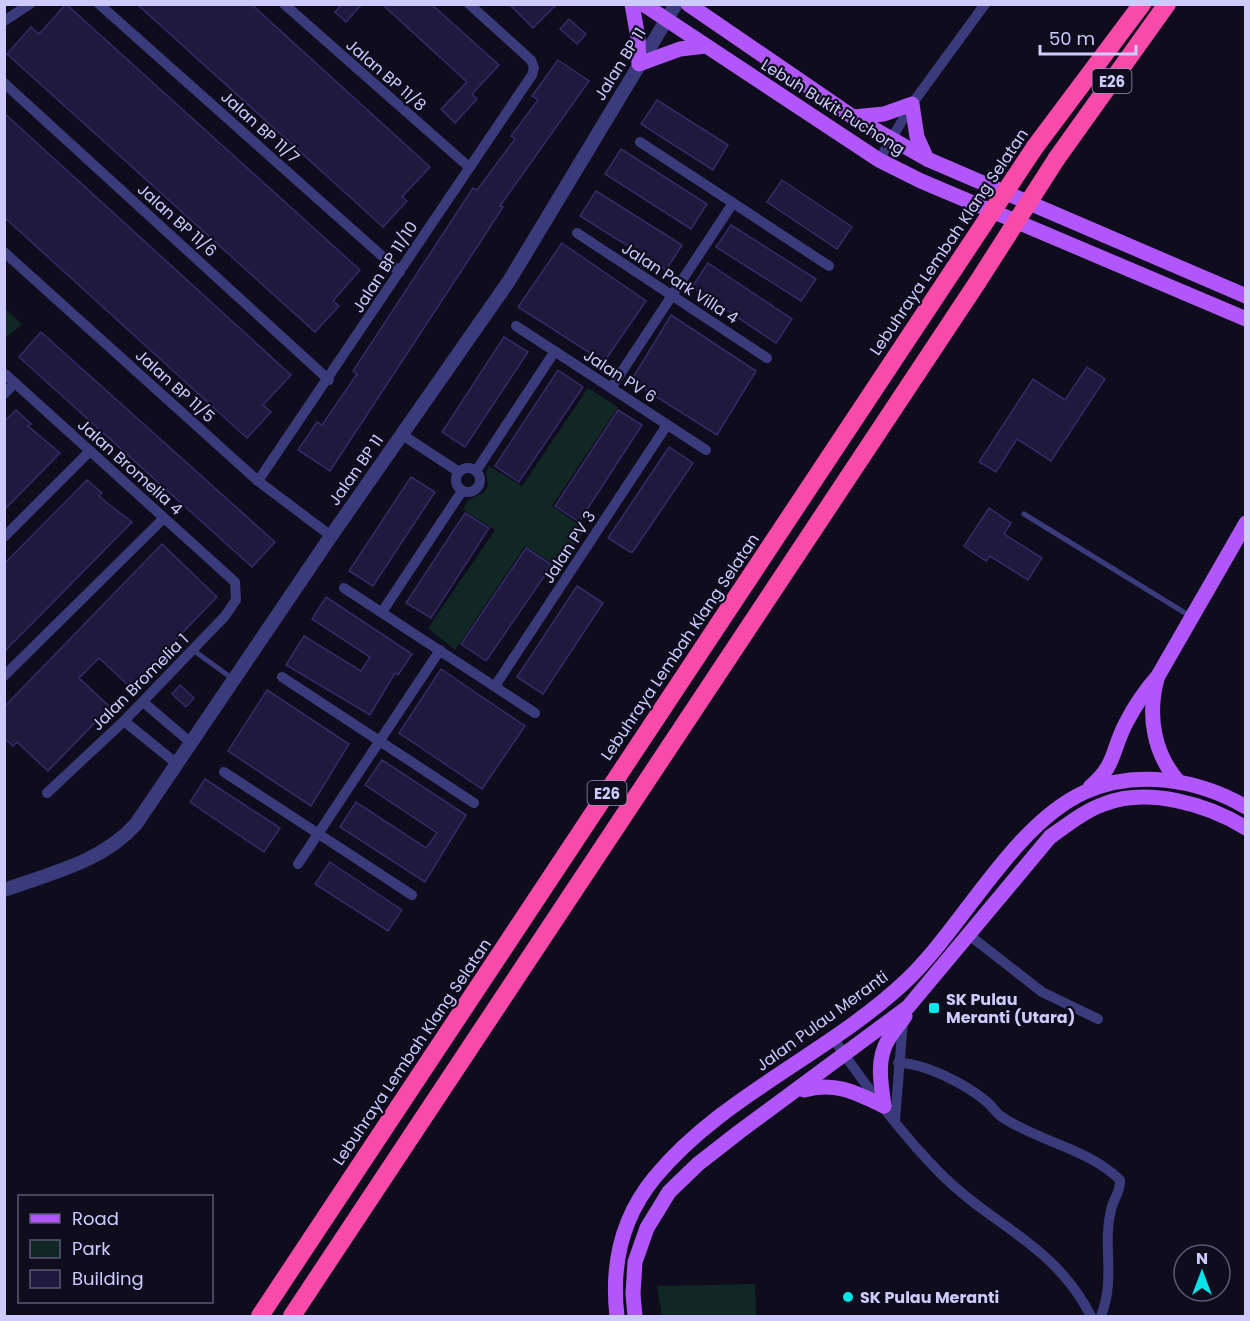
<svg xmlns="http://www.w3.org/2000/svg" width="1250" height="1321" viewBox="0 0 1250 1321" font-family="Poppins,sans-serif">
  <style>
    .green { fill: #102724 }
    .building { fill: #1e193d; stroke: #342c68; stroke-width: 1.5 }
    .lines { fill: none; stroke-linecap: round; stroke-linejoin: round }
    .service { stroke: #393b7a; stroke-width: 5 }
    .minor { stroke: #393b7a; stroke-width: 10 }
    .tertiary { stroke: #393b7a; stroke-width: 14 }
    .primary { stroke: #b156f8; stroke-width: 15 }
    .motorway { stroke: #f84ba9; stroke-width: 18 }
    .motorway-bridge { stroke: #f84ba9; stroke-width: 18 }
    .poi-dot { fill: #09e3ea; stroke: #0e0c1d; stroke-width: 2 }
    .labels { text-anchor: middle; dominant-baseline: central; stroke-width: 4.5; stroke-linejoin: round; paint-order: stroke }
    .shield { fill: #0e0c1d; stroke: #9492ba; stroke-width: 1.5 }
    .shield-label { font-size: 15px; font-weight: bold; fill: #cdcbfd }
    .street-label { font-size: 16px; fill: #cdcbfd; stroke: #0e0c1d }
    .poi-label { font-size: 16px; font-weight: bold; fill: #cdcbfd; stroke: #0e0c1d; text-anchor: start }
  </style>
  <rect width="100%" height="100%" fill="#0e0c1d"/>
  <g class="green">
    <path d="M5,308L22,325L5,338H4Z"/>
    <path d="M588,388L618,407L552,506L585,529L560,568L525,546L455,650L428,628L495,530L463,510L467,501L483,493L488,486L486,472L489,466L522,486Z"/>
    <path d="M755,1284L756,1316H662L657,1286Z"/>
  </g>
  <g class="building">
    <path d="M66,4L360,270L333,301L339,306L315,332L7,54L31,27L39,34Z"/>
    <path d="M137,4H251L430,167L402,197L407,201L383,227Z"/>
    <path d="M342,4H362L346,22L335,12Z"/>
    <path d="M382,4H431L499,65L472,94L477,99L455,123L441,109L467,82Z"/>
    <path d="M509,4H557L533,28Z"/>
    <path d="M569,19L586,34L577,44L560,29Z"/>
    <path d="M558,60L589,81L500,206L503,207L479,244L330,471L298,450L317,422L322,425L357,374L353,371L473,188L477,190L515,139L511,136L538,100L532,96Z"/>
    <path d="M657,100L728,145L713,170L641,124Z"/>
    <path d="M4,113L291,375L263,405L271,412L247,438L4,217Z"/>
    <path d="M621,149L707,204L691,229L605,174Z"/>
    <path d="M782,180L852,227L837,249L767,202Z"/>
    <path d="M596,191L682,245L666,270L580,216Z"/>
    <path d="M731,225L816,279L801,301L716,247Z"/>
    <path d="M562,243L646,301L604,362L518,307Z"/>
    <path d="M708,263L792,319L776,343L692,287Z"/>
    <path d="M671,315L756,371L717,435L631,381Z"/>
    <path d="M41,332L275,542L252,567L19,357Z"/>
    <path d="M504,337L528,352L465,447L442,432Z"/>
    <path d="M1087,367L1105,379L1051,461L1017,439L996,472L979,462L1033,379L1065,400Z"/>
    <path d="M558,370L583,387L519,482L495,466Z"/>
    <path d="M16,410L31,424L28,426L60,453L4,510V422Z"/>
    <path d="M618,410L642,425L579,522L555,506Z"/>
    <path d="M669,447L693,463L632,553L608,538Z"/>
    <path d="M411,477L435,492L373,586L349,571Z"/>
    <path d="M87,480L102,493L99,496L107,503L132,522L4,652V564Z"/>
    <path d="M989,508L1011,523L1004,534L1042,558L1028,580L990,556L986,561L964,546Z"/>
    <path d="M465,513L489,528L431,618L406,603Z"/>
    <path d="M162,544L217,597L130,687L99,658L79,678L110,707L48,771L17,742L13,746L4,738V707Z"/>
    <path d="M526,548L552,565L486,661L461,644Z"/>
    <path d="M577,586L603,603L543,694L517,677Z"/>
    <path d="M326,597L412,654L398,675L395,673L370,715L286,665L304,636L361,671L370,657L312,619Z"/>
    <path d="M441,669L525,726L482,789L399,733Z"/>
    <path d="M180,685L194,698L186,707L172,694Z"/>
    <path d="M267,690L349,744L311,806L228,751Z"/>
    <path d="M382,760L466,815L425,882L340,827L356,802L426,848L437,833L365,785Z"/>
    <path d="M205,779L280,828L264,852L190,802Z"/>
    <path d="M330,862L402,910L388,931L315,884Z"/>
  </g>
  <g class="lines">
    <g class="service">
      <path d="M1024,514L1190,616"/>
      <path d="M193,650L233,679"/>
    </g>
    <g class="minor">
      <path d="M99,4L400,272"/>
      <path d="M284,4L469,167"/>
      <path d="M4,21L30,4"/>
      <path d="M4,83L329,380"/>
      <path d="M640,142L829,266"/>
      <path d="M879,160L912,104L985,4"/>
      <path d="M577,233L767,358"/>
      <path d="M4,252L258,481L331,536"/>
      <path d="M516,326L706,450"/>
      <path d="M5,374L235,582L236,600L225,616L124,721L47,793"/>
      <path d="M611,388L733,203"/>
      <path d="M4,394L15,383"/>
      <path d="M401,434L459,472"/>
      <circle cx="468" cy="480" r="12"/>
      <path d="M476,471L555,351"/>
      <path d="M258,481L532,75L534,68L531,60L469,4"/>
      <path d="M4,537L90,451"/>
      <path d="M344,588L535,713"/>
      <path d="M382,612L462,491"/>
      <path d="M4,676L164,518"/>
      <path d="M282,677L474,803"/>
      <path d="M495,686L667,425"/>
      <path d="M143,702L190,742"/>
      <path d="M124,721L177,764"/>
      <path d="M224,772L412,895"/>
      <path d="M298,864L440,650"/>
      <path d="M969,935L1042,992L1098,1019"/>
      <path d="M833,1038C865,1085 901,1134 941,1174C994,1227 1054,1244 1091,1316"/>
      <path d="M898,1063C925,1063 965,1084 986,1101C992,1106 996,1113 1002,1117C1039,1142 1087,1148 1120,1180C1121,1192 1113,1199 1111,1210C1102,1246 1116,1278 1101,1316"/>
      <path d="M895,1120L903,1021"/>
    </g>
    <path class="tertiary" d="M4,890C51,873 102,862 136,824L331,536L509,281L676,4"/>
    <g class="primary">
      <path d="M632,4L638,38L639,64L680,49L706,46"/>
      <path d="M643,4L879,160L921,181L1246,319"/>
      <path d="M688,4L853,117L927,159L1246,296"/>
      <path d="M853,117L884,114L912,104L917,137L927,159"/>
      <path d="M1157,679C1147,715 1154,755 1179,782"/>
      <path d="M1090,787C1116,766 1112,749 1126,723C1135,705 1145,691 1158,676L1246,523"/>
      <path d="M804,1090C835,1081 857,1093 884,1106"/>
      <path d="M884,1106C881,1084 876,1060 888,1040C893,1031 900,1024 905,1016"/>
      <path d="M617,1316C611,1265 622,1217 655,1177C724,1094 831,1053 908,979C964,925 1014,824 1085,792C1136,769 1198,779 1246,807"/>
      <path d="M635,1316L633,1294L635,1262L647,1228L669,1192L698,1164L739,1132L908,1007L1050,837C1067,825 1084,811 1104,804C1148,787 1207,804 1246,828"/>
    </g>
    <g class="motorway">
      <path d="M1035,147L1142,4"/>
      <path d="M1057,158L1167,4"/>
      <path d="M260,1316L954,269"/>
      <path d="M292,1316L977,283"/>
    </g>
    <g class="motorway-bridge">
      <path d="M954,269L1035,147"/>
      <path d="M977,283L1057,158"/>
    </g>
  </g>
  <g class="poi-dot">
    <rect x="928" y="1002" width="12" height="12" rx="3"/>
    <circle cx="848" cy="1297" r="6"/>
  </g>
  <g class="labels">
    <g class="shield">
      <rect x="1092.5" y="69" width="39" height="24" rx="4.5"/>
      <rect x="587.5" y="781" width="39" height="24" rx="4.5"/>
    </g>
    <g class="shield-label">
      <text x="1112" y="81">E26</text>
      <text x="607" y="793">E26</text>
    </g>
    <g class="street-label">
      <text transform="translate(620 64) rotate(-58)">Jalan BP 11</text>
      <text transform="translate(386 75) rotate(41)">Jalan BP 11/8</text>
      <text transform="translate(833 107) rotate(32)">Lebuh Bukit Puchong</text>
      <text transform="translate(260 127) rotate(42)">Jalan BP 11/7</text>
      <text transform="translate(177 220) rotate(42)">Jalan BP 11/6</text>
      <text transform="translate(949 242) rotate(-56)">Lebuhraya Lembah Klang Selatan</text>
      <text transform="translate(385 267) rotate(-57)">Jalan BP 11/10</text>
      <text transform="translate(680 283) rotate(33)">Jalan Park Villa 4</text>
      <text transform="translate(620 376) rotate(33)">Jalan PV 6</text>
      <text transform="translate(175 386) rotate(42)">Jalan BP 11/5</text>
      <text transform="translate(130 467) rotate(42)">Jalan Bromelia 4</text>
      <text transform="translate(356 470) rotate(-55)">Jalan BP 11</text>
      <text transform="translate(569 547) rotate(-57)">Jalan PV 3</text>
      <text transform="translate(680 647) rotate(-56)">Lebuhraya Lembah Klang Selatan</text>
      <text transform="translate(140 682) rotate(-45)">Jalan Bromelia 1</text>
      <text transform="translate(822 1021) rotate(-36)">Jalan Pulau Meranti</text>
      <text transform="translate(412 1052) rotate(-56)">Lebuhraya Lembah Klang Selatan</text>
    </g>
    <g class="poi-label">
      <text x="946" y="999">SK Pulau<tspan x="946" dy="18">Meranti (Utara)</tspan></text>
      <text x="860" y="1297">SK Pulau Meranti</text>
    </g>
  </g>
  <rect width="1250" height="1321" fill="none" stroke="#cdcbfd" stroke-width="12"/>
  <rect x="18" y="1195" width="195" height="108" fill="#0e0c1d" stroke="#5a5877" stroke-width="1.5"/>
  <rect x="30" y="1214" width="30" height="9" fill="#b156f8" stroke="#5a5877" stroke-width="1.5"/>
  <text x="72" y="1225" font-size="18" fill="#cdcbfd">Road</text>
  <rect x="30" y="1240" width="30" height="18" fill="#102724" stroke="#5a5877" stroke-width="1.5"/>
  <text x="72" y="1255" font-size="18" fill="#cdcbfd">Park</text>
  <rect x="30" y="1270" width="30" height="18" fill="#1e193d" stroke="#5a5877" stroke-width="1.5"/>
  <text x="72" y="1285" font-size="18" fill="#cdcbfd">Building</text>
  <g transform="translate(1202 1273)"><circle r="28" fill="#0e0c1d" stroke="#5a5877" stroke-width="1.5"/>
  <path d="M0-4.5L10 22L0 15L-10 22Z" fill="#09e3ea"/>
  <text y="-9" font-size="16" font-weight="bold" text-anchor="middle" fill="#cdcbfd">N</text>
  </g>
  <path d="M1040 45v9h96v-9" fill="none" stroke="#cdcbfd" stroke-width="3"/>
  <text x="1049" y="45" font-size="18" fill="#cdcbfd" stroke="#0e0c1d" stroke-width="4.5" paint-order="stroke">50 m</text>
</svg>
